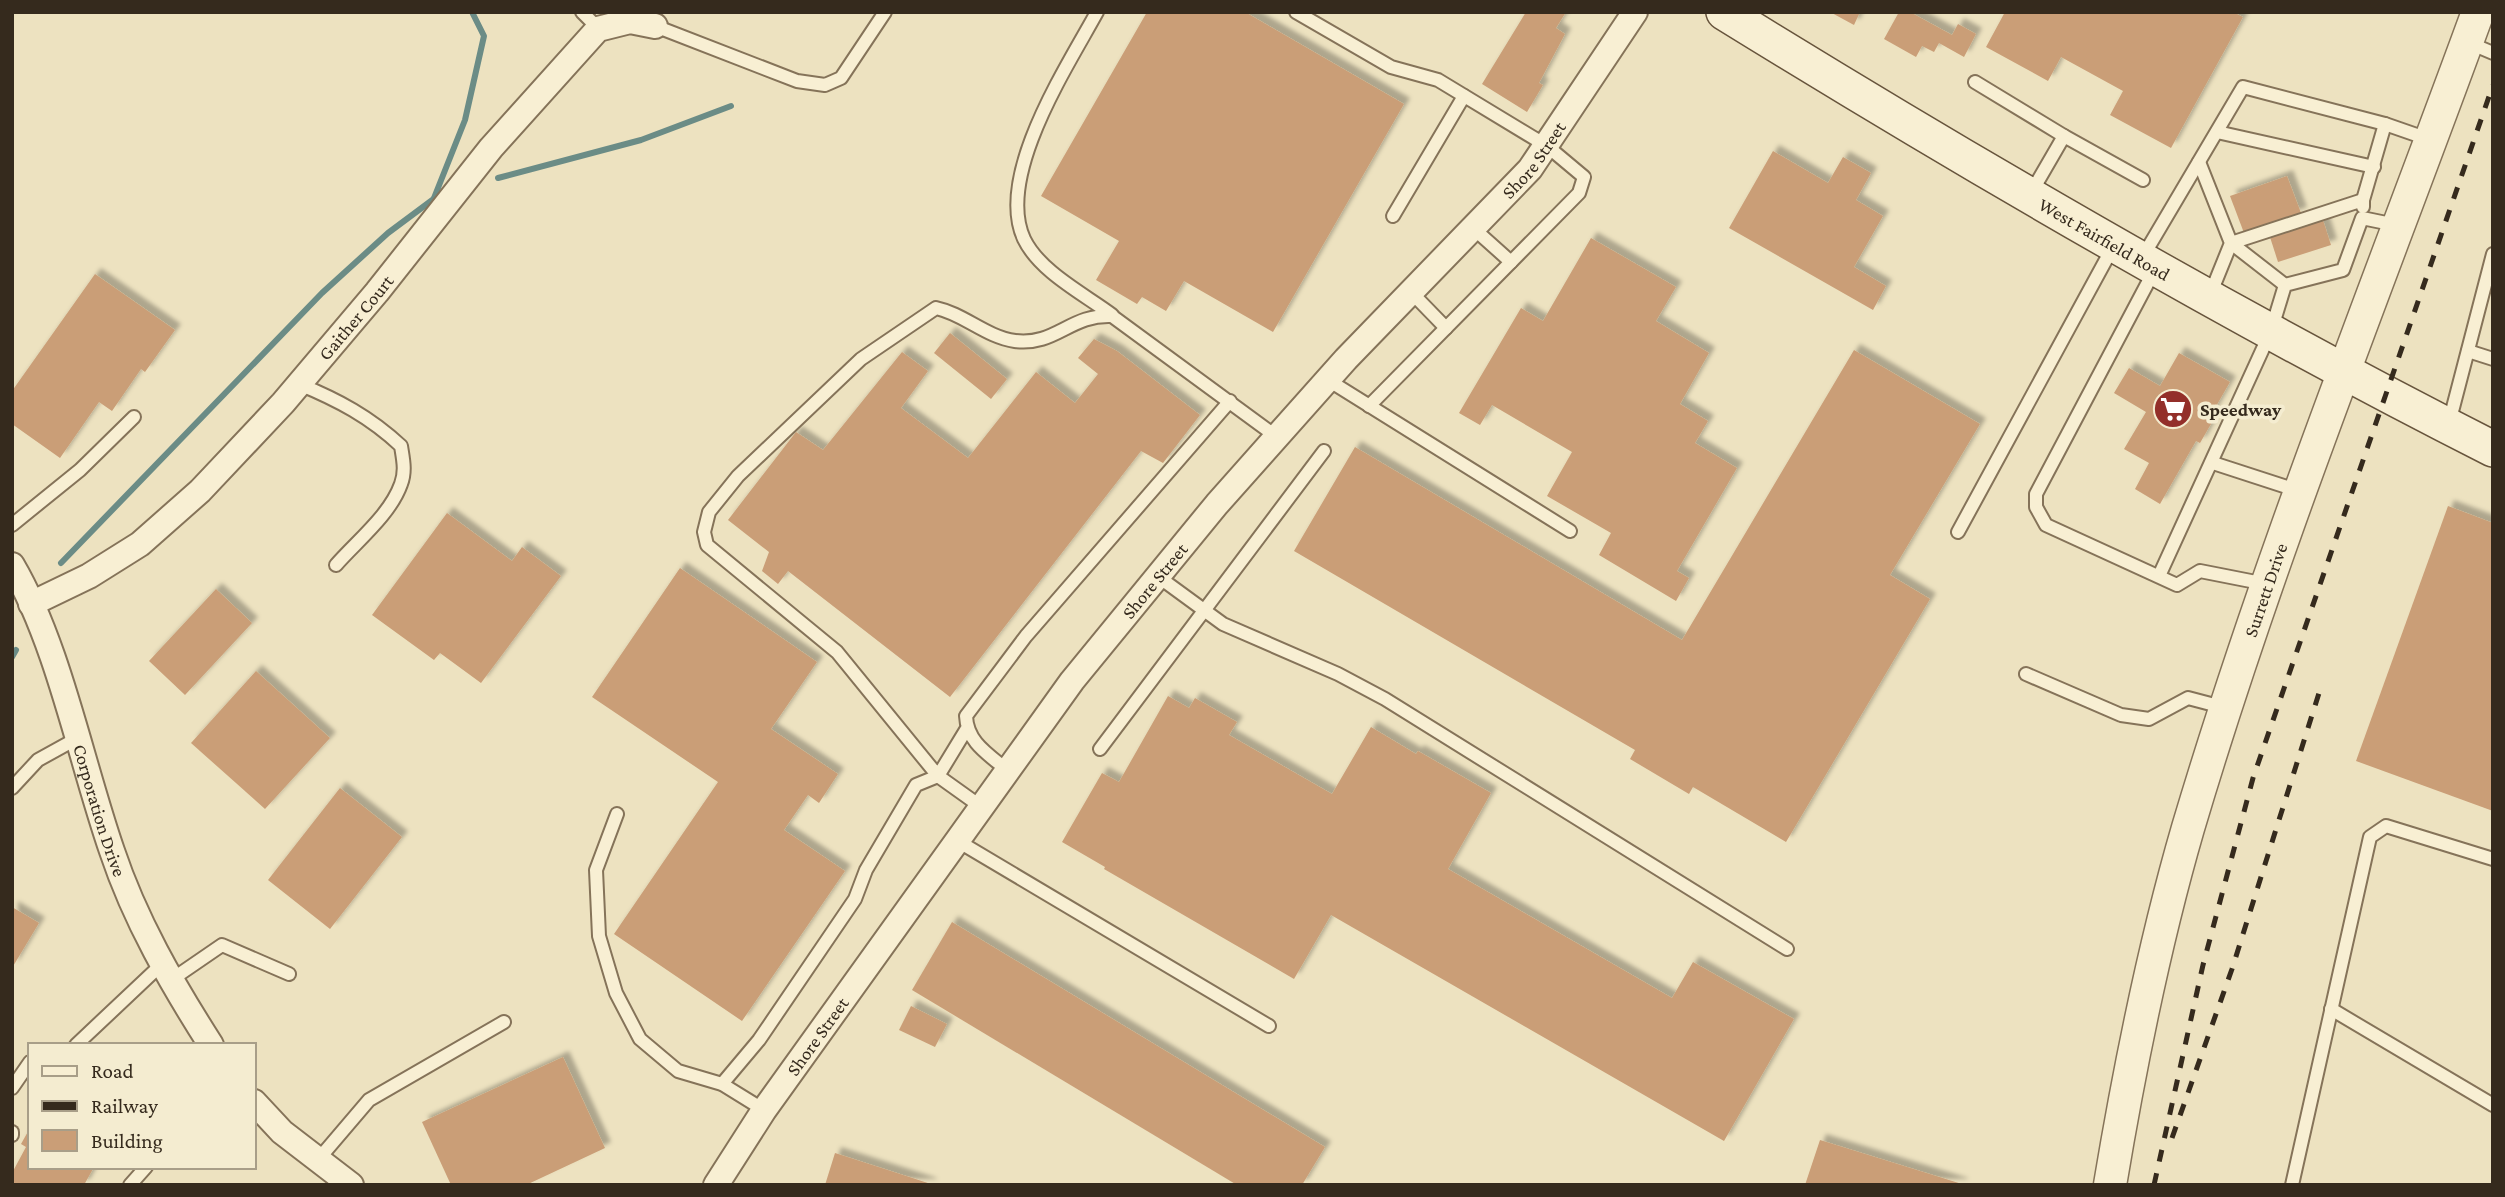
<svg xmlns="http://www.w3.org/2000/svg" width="2505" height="1197" viewBox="0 0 2505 1197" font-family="'Crimson Pro',serif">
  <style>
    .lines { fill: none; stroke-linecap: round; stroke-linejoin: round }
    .stream { stroke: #6b8c86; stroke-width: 6 }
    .building { fill: #ca9e77; filter: url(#shadow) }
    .service-casing { stroke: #857359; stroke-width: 16 }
    .minor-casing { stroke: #857359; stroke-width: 28 }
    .tertiary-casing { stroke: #857359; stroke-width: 35 }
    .secondary-casing { stroke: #67543c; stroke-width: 38 }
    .service { stroke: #f8efd3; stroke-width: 12 }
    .minor { stroke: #f8efd3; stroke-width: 24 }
    .tertiary { stroke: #f8efd3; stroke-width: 32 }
    .secondary { stroke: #f8efd3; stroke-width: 35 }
    .rail { stroke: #352a1d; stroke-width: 5; stroke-dasharray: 12 12; stroke-linecap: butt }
    .labels { text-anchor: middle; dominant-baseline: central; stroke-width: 7; stroke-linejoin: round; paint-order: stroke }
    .street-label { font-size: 19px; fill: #352a1d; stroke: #f4ecd0 }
    .poi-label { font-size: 19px; font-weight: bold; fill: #352a1d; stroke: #f4ecd0; text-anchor: start }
  </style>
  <defs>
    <filter id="shadow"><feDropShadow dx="6" dy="-6" stdDeviation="2" flood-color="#0004"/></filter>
  </defs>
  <rect width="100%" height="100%" fill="#ede2c0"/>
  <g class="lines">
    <g class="stream">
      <path d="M498,178L641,140L731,106"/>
      <path d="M434,198L465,120L484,36L472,12"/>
      <path d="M61,563L322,293L388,233L435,198"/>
      <path d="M12,657L16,650"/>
    </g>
  </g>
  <g class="building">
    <path d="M1147,12H1245L1404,104L1273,332L1184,281L1166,311L1142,297L1137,304L1096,280L1119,241L1041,196Z"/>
    <path d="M1526,12H1566L1556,28L1565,34L1539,83L1543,85L1527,112L1482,84Z"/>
    <path d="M1830,12H1860L1854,25Z"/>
    <path d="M1899,12H1910L1952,35L1958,24L1976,34L1964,57L1939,43L1934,52L1922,46L1916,57L1884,39Z"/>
    <path d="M2005,12H2233L2243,17L2171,148L2110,115L2123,91L2061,57L2048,81L1986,47Z"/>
    <path d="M1773,151L1828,183L1843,157L1871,173L1856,200L1883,216L1854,267L1886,286L1873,310L1729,228Z"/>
    <path d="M2287,176L2301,213L2244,233L2230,196Z"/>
    <path d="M2322,217L2331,245L2278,262L2269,234Z"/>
    <path d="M1591,238L1676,287L1656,321L1709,353L1680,404L1708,421L1695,443L1737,468L1677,571L1689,578L1676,601L1599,555L1611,533L1547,496L1572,452L1492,405L1480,425L1459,413L1521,308L1543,321Z"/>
    <path d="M95,274L175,330L145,372L141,369L112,411L99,402L60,458L12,424V391Z"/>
    <path d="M950,333L1007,379L991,399L934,353Z"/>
    <path d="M1094,339L1117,351L1200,415L1163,463L1141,451L950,697L788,571L778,584L762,571L769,552L728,520L796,432L823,450L902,352L928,371L901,408L968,458L1036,372L1075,403L1098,374L1078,358Z"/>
    <path d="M1854,350L1980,424L1890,575L1930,599L1786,842L1693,787L1689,794L1630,759L1635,750L1294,551L1355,447L1682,640Z"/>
    <path d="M2179,353L2230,382L2211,415L2215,417L2200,443L2196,441L2160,504L2135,489L2149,463L2124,449L2146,412L2114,393L2129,368L2160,386Z"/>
    <path d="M2448,506L2493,523V811L2356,761Z"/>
    <path d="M447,513L512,561L522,547L561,576L481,683L440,653L434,660L372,615Z"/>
    <path d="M680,568L817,662L771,729L838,774L819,803L808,795L784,830L845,871L742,1021L614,934L718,782L592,697Z"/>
    <path d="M216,589L252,623L185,695L149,661Z"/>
    <path d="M256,671L330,738L265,809L191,743Z"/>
    <path d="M1168,696L1189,708L1195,698L1237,722L1229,735L1332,794L1371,727L1416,754L1418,751L1491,793L1448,869L1672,998L1693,962L1794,1019L1724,1141L1331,915L1294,979L1104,869L1105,867L1062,842L1102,773L1119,782Z"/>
    <path d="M340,788L402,837L330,929L268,880Z"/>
    <path d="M12,907L39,923L12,968Z"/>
    <path d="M952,922L1325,1147L1302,1185H1237L912,990Z"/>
    <path d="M911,1006L947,1024L935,1047L899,1030Z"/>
    <path d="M563,1057L605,1148L526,1185H451L422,1122Z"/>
    <path d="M30,1128V1167H94L84,1185H12V1173L26,1147L21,1144Z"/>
    <path d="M1820,1140L1962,1184V1185H1805Z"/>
    <path d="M835,1153L931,1184V1185H825Z"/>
  </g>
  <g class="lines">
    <g class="service-casing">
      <g id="service">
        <path d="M582,12L599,29"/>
        <path d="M1097,12C1067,67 995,176 1024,239C1040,272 1084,294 1112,315"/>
        <path d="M1296,12L1391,67L1438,80L1547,146L1584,177L1579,193L1369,406"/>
        <path d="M655,26L797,81L825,85L841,78L885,12"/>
        <path d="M2467,42L2493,53"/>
        <path d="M1975,82L2064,136"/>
        <path d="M2385,124L2431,140"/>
        <path d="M2217,132L2374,167"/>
        <path d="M2199,162L2231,243L2210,295"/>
        <path d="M2031,193L2064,136L2143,180"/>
        <path d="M1393,216L1464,96"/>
        <path d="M1473,228L1511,262"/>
        <path d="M2231,243L2363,200V207"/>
        <path d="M2231,243L2285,285"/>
        <path d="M2142,258L2243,87L2385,124L2363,200"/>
        <path d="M2154,271L2036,494V507L2046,525L2177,585L2200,571L2266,584"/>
        <path d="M1411,292L1446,328"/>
        <path d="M2468,351L2493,359"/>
        <path d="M1328,380L1570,531"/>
        <path d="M299,384C338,400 370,417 401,446C403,459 406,471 401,484C390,515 357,541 336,565"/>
        <path d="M2449,423L2493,254"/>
        <path d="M2213,463L2299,491"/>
        <path d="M12,525L80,470L134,417"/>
        <path d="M1958,532L2114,245"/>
        <path d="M1156,575L1223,624L1338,674L1385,699L1787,949"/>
        <path d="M2159,576L2271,331L2285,285L2343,270L2362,218L2396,225"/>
        <path d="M2026,674L2121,715L2149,719L2188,698L2226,708"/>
        <path d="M966,730L938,776L837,652L707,545L704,532L709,512L738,476L861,359L936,308C964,314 986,337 1015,341C1056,346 1070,314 1112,316L1277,437"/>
        <path d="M1100,749L1324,451"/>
        <path d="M1007,770C988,754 967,742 966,716L1026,636L1230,401"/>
        <path d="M12,788L38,760L76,739"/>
        <path d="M617,814L596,870L599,936L616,993L640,1039L678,1071L722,1084L764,1110"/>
        <path d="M956,840L1269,1026"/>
        <path d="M171,980L222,945L289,974"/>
        <path d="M2331,1009L2493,1105"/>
        <path d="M76,1045L163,963"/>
        <path d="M722,1084L759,1040L855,899L866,870L916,785L938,776L980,806"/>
        <path d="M12,1088L30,1062"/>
        <path d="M12,1132V1135"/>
        <path d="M317,1161L369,1100L504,1022"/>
        <path d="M130,1185L146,1167"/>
        <path d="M2292,1185L2370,837L2386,826L2493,859"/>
      </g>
    </g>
    <g class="minor-casing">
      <g id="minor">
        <path id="s1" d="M12,565C59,645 81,762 112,851C135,920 172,984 211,1045"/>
        <path id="s2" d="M31,604L89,576L140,544L200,491L283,403L377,292L491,148L598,29L630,21L655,26"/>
        <path d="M254,1102L282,1132L351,1185"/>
        <path id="s3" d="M716,1185L764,1110L1072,681L1217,504L1346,359L1530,169L1635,12"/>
      </g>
    </g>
    <g class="tertiary-casing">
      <g id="tertiary">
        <path id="s4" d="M2110,1185C2130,1065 2154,945 2188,828C2270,552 2379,283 2478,12"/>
      </g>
    </g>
    <g class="secondary-casing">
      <g id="secondary">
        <path id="s5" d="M1724,12C1975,167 2230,316 2493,449"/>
      </g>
    </g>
    <use href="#service" class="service"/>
    <use href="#minor" class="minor"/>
    <use href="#tertiary" class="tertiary"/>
    <use href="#secondary" class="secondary"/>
    <g class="rail">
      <path d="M2172,1138L2232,969L2319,693"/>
      <path d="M2154,1185L2203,965L2253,778L2493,85"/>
    </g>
  </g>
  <defs>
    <g id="supermarket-disc" transform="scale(2.0125)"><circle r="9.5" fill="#932f2a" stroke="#f4ecd0"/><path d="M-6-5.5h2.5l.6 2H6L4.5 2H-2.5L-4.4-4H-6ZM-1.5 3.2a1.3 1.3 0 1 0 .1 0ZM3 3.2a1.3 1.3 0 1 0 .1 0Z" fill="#fff"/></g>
  </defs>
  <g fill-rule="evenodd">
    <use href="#supermarket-disc" x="2173" y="409"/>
  </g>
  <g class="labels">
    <g class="street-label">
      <text stroke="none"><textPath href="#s3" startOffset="1314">Shore Street</textPath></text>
      <text stroke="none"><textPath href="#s5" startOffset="443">West Fairfield Road</textPath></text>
      <text stroke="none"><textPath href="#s2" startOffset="438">Gaither Court</textPath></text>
      <text stroke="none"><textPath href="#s3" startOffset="747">Shore Street</textPath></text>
      <text stroke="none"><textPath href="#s4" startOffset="616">Surrett Drive</textPath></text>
      <text stroke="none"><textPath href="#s1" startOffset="261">Corporation Drive</textPath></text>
      <text stroke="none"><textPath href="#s3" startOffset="180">Shore Street</textPath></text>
    </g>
    <g class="poi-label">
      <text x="2200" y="409">Speedway</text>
    </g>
  </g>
  <rect width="2505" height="1197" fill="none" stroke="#352a1d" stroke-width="28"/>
  <rect x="28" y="1043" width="228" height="126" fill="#f4ecd0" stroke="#a89e88" stroke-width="2"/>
  <rect x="42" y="1066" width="35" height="10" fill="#f8efd3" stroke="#a89e88" stroke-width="2"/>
  <text x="91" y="1078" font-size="21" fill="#352a1d">Road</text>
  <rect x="42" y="1101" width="35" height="10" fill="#352a1d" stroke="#a89e88" stroke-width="2"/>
  <text x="91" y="1113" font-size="21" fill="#352a1d">Railway</text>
  <rect x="42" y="1130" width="35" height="21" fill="#ca9e77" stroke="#a89e88" stroke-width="2"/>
  <text x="91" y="1148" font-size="21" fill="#352a1d">Building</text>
</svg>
